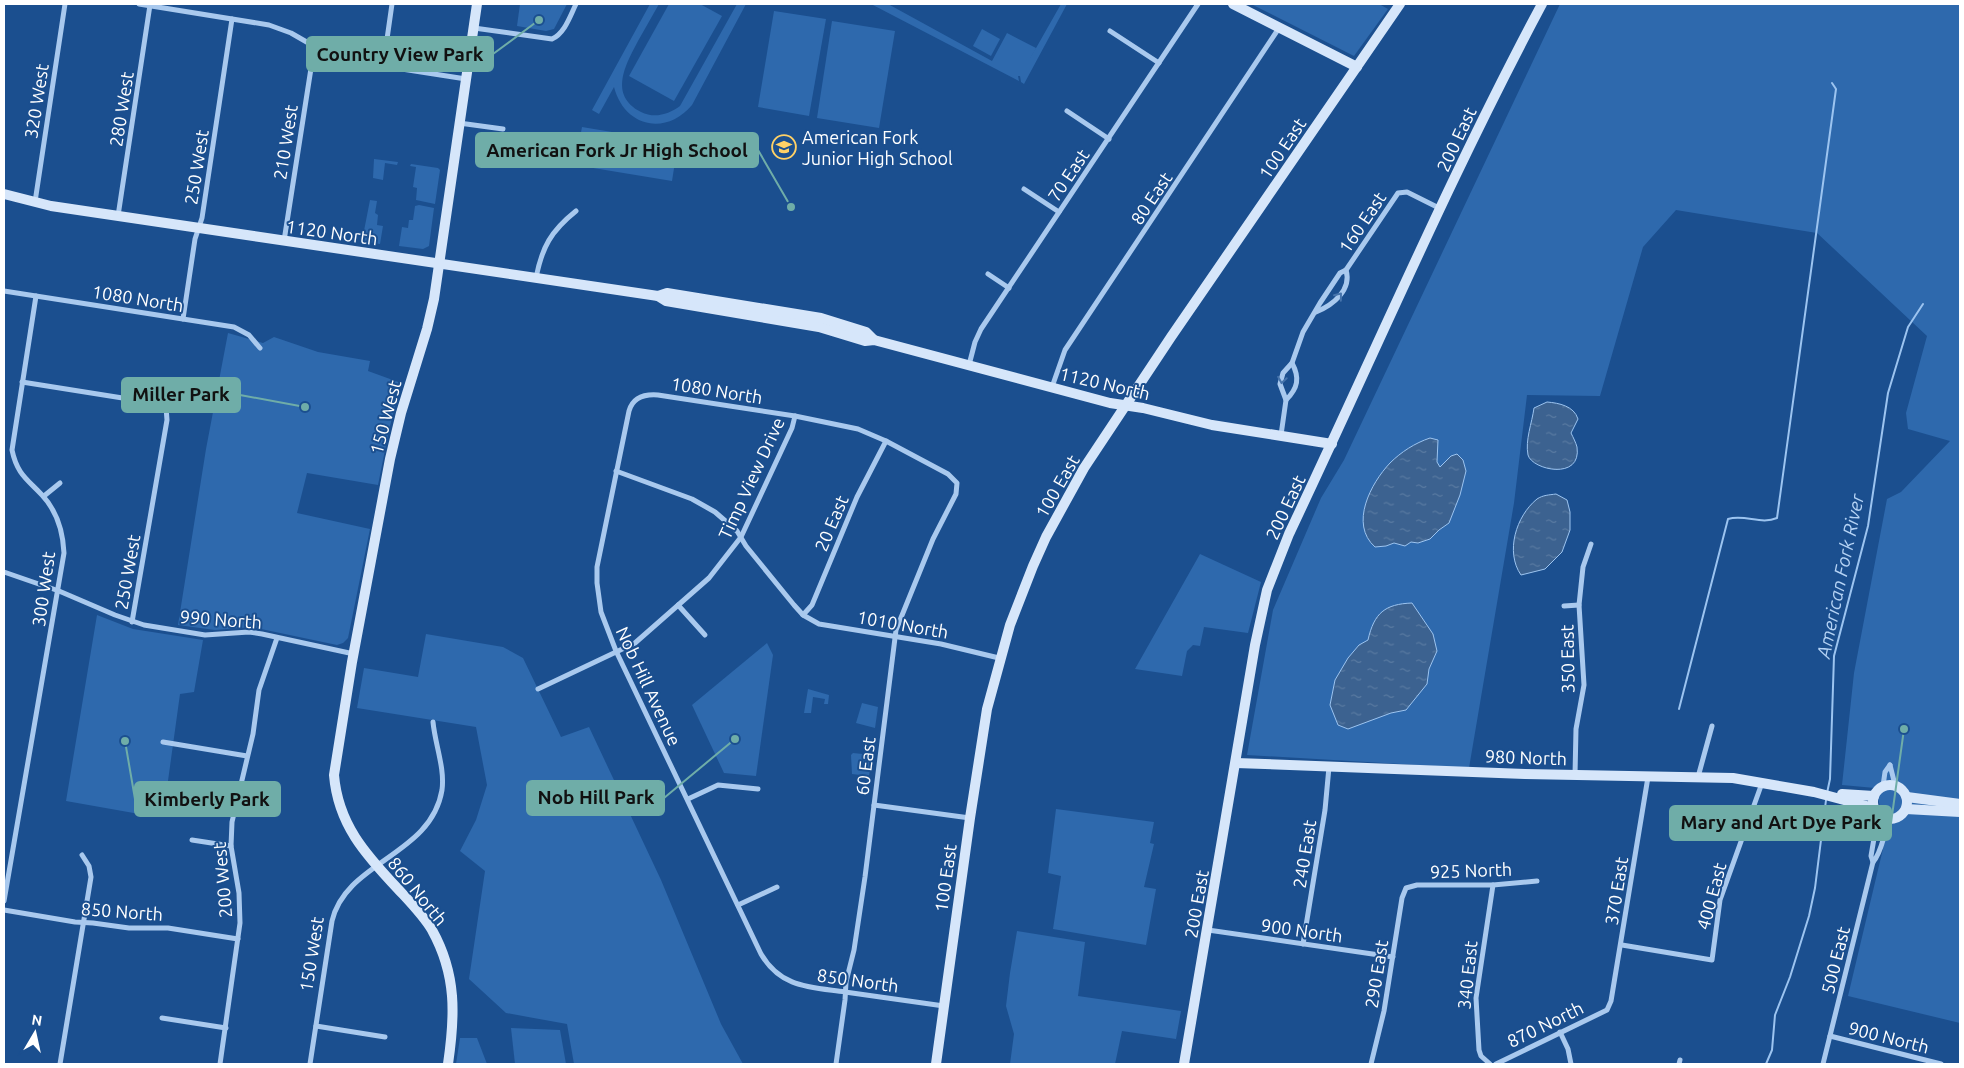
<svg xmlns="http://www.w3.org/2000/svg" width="1964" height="1068" viewBox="0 0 1964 1068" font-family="Ubuntu,sans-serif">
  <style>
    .green { fill: #2e69ad }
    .water { fill: url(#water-ripples); stroke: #9cc4f0 }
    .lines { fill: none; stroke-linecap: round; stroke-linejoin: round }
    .stream { stroke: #9cc4f0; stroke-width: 2 }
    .street { stroke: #a9c9ee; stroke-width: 5 }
    .secondary { stroke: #d6e6fa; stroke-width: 10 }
    .oneway { stroke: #4674ac }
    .labels { text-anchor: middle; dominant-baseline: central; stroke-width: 4; stroke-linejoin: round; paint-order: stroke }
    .street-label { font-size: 18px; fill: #fff; stroke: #1b4f8f }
    .poi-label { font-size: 18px; fill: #fff; stroke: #1b4f8f; text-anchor: start }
    .water-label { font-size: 19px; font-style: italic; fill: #b5d3f5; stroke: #1b4f8f }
    .leader { fill: none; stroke: #6fada8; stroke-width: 2 }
    .callout-dot { fill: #6fada8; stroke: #1b4f8f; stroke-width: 2 }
    .callout { fill: #6fada8; stroke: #6fada8; stroke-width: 2 }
    .callout-label { font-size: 19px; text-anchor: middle; font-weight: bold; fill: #111 }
  </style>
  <defs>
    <pattern id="water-ripples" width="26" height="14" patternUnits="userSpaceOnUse" patternTransform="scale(1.25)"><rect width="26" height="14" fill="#3c6290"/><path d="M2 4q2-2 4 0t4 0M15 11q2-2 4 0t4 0" fill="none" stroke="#597aa1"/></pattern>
  </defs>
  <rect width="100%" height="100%" fill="#1b4f8f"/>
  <g class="green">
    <path d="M520,4H567L554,29L546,31L517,26Z"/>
    <path d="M650,4H659C652,16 645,29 638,41C626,64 608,95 641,112C655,119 669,114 680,106L737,4H746L692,105C665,137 624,126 614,87L599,114L592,110Z"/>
    <path d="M669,4H700L722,16L674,101L629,76Z"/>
    <path d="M871,4H888L992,61L1007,33L1036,48L1027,64L1061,4H1067L1024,84L1021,82L1020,76H1018L1019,81Z"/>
    <path d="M1251,4H1379L1388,9L1354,56Z"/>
    <path d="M1560,4H1960V1023L1848,996L1887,832L1875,788L1842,785L1854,673L1887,499L1901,492L1950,441L1908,429L1906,413L1927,336L1817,233L1676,210L1643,247L1600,396L1527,395L1514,503L1469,768L1247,755L1273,610L1321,498L1344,460Z"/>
    <path d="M774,11L826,19L809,116L758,107Z"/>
    <path d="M832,21L895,31L879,128L817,118Z"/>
    <path d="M982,29L1000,39L991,56L973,46Z"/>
    <path d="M582,127L678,143L672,181L575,165Z"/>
    <path d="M374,159L398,162L397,165L385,163L383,180L373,178Z"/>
    <path d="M411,164L438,168L440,170L435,204L416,200L417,188L413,187L416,167L410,166Z"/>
    <path d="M370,200L377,201L375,213L378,215L377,225L383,226L380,244L362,241Z"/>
    <path d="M419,205L434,208L429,246L423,249L399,246L402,227L408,228L409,220H413L415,206Z"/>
    <path d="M228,333L263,343L274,337L318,352L370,361L368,371L401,383L389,430L378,485L307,473L297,513L370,529L348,638L343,643L337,645L252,627L215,630L178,625L206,449Z"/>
    <path d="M1200,554L1261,582L1248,633L1204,627L1200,646L1193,645L1187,651L1182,676L1135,669Z"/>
    <path d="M97,615L133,629L203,640L194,692L180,694L167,788L149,789L145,815L66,801Z"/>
    <path d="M426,634L503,647L523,658L561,737L589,727L661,880L721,1024L743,1064H574L567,1024L506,1013L469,979L485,871L460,851L476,820L487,785L476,727L357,708L364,668L418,677Z"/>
    <path d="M767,643L773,655L756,776L724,773L692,705Z"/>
    <path d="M808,689L829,695L828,704H824L825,699L813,697L811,713H804Z"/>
    <path d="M862,703L878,707L875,728L856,723Z"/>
    <path d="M853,753L872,755L869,776L852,774L851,755Z"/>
    <path d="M1056,809L1154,822L1150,843L1154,844L1144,887L1156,889L1146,945L1053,929L1061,876L1048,873Z"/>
    <path d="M1017,931L1085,942L1078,996L1181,1011L1176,1039L1122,1031L1115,1064H1010L1014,1034L1006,1006L1010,973Z"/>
    <path d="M511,1028L560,1030L566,1064H515Z"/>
    <path d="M460,1038H477L487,1064H456Z"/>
  </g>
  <g class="water">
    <path d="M1547,402C1559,403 1574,406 1578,419L1571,433C1573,437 1576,443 1577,447C1582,481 1532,470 1528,455C1525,440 1532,423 1534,408Z"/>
    <path d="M1430,438L1438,440L1437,462L1440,467L1451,456L1457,454L1463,460L1466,471L1460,495L1449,523L1439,530L1430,539L1418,543L1411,542L1405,546L1394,543L1386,546L1375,547C1349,524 1371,483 1390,463C1401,452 1415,443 1430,438Z"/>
    <path d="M1556,494L1567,500L1570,512V530L1562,552L1545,569L1521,575C1505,552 1516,516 1537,499C1543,495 1549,495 1556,494Z"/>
    <path d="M1412,603L1433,634L1437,651L1429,669L1427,684L1406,710L1391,713L1348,729L1338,725L1330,705L1335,680L1348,658L1359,645L1368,640C1374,613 1385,604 1412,603Z"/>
  </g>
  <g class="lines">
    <g class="stream">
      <path d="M1679,709L1728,519C1745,514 1761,525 1777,518L1836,89L1832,83"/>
      <path d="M1827,793L1830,779L1834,656L1868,526L1888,393L1908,327L1923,304"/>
      <path d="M1766,1064L1772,1050L1775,1015L1790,977L1809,916L1815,888L1826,800"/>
    </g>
    <g class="street">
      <path d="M139,4L269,25L291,33L331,56L344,60L466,79"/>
      <path d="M474,28L552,39C565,33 570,16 576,4"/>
      <path d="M1110,31L1159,63"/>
      <path d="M383,67L392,4"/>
      <path d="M1067,111L1109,139"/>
      <path d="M459,123L503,129"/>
      <path d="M1024,189L1059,212"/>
      <path d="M35,202L65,4"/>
      <path d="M118,216L150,5"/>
      <path d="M284,241L312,62L318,49"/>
      <path d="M988,274L1009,288"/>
      <path d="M536,278C542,247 551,231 576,211"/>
      <path d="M4,291L234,327L249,335L260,348"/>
      <path d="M1316,312C1333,305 1352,290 1346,270"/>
      <path d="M183,319L195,239L202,218L232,19"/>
      <path d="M969,365L975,342L981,329L1198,4"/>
      <path d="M22,382L154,403L166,407L167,420L132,622"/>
      <path d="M1052,387L1065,350L1279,28"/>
      <path d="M1286,400C1298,388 1300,378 1292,363"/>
      <path d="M1281,435L1286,400L1280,384L1283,373L1292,363L1303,332L1320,303L1340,273L1346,270L1398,193L1407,192L1441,209"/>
      <path d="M616,471L692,499L715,512L737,531L746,546L794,605L803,615L819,624L941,644L999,658"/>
      <path d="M44,496L60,483"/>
      <path d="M4,572L59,591L115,615L144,625L205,635L249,632L262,634L354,654"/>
      <path d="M678,605L705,635"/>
      <path d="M1564,606L1579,605"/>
      <path d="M803,615L812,605L857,497L886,441"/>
      <path d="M538,689L635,643L709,578L741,537L792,428L795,416"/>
      <path d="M163,742L247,756"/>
      <path d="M1890,765L1895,785"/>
      <path d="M1575,775L1576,729L1584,685L1579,605L1583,567L1591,544"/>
      <path d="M1698,777L1712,726"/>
      <path d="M1883,786L1885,772L1890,765"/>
      <path d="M688,799L718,785L758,789"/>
      <path d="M874,805L970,818"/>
      <path d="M192,840L231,846"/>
      <path d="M1873,862L1871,856L1878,815"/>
      <path d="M4,901L64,553C63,532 57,511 42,495C27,479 17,474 12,450L36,296"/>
      <path d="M738,905L777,887"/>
      <path d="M4,910L75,922L93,923L129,928H168L238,939"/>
      <path d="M1208,930L1393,957"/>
      <path d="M1303,944L1325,810L1329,767"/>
      <path d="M1622,945L1712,960L1720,900L1762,783"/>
      <path d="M162,1018L226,1028"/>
      <path d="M316,1026L385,1037"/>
      <path d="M1560,1032L1568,1049L1571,1064"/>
      <path d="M1830,1036L1941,1064"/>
      <path d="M60,1064L91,877L89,866L82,855"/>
      <path d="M220,1064L240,923L239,893L231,846L232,822L253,734L259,690L277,638"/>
      <path d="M310,1064L332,921C346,861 431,856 442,790C445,768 435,744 433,722"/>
      <path d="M836,1064L845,1000L846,982L854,950L865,877L896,630L933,539L956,494L957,483L948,474L886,441L858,429L795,416L658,395C645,394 633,397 629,411L597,567V583L601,612L616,651L761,954C781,988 810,987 845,992L944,1006"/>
      <path d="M1371,1064L1384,1011L1402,898L1406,888L1417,885H1493L1537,881"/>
      <path d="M1490,1064L1481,1056L1479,1050L1476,998L1493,885"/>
      <path d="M1496,1064L1607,1010L1611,1001L1648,777"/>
      <path d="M1679,1064L1680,1060"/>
      <path d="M1823,1064L1873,862C1883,851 1883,832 1891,819"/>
    </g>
    <g class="secondary">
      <path d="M1233,4L1357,67"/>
      <path d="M4,194L51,206L658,296L666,301L819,327L865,341L874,340L1110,403L1143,408L1212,425L1332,444"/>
      <path d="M658,296L667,293L821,318L866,332L874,340"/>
      <path d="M1236,763L1525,774L1733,778L1814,792L1874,808"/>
      <circle cx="1890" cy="802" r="17"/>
      <path d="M1842,794L1874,796"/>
      <path d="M1907,797L1960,804"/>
      <path d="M1906,809L1960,812"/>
      <path d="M448,1064C455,1016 457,975 432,930C423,915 410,902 398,889C365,854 338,824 334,775L352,662L390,459L401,413L427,329L434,299L477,4"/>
      <path d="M936,1064L970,818L987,709L1010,625L1033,566L1046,537L1084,468L1171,337L1400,4"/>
      <path d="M1184,1064L1255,645L1267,590L1289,534C1373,357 1450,176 1542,4"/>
    </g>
  </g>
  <defs><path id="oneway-chevron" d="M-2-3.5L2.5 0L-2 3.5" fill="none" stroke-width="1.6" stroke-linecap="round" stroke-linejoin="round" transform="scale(1.25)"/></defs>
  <g class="oneway">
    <use href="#oneway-chevron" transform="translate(1339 296) rotate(-51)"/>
    <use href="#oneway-chevron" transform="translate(1282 380) rotate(99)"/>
  </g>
  <defs>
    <g id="school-ring" transform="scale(1.25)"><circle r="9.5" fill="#1b4f8f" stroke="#ffd166" stroke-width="1.5"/><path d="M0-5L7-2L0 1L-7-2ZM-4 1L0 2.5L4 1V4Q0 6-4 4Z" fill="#ffd166"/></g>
  </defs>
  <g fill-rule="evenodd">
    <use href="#school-ring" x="784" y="147"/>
  </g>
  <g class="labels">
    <g class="street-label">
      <text transform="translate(36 101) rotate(-81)">320 West</text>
      <text transform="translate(121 109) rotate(-81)">280 West</text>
      <text transform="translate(1456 139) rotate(-65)">200 East</text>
      <text transform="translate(285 142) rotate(-81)">210 West</text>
      <text transform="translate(1282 148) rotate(-56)">100 East</text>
      <text transform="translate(196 167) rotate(-81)">250 West</text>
      <text transform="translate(1068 175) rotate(-56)">70 East</text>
      <text transform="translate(1151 198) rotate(-56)">80 East</text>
      <text transform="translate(1362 222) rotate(-56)">160 East</text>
      <text transform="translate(332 232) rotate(8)">1120 North</text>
      <text transform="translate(138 298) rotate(9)">1080 North</text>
      <text transform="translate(1105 383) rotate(13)">1120 North</text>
      <text transform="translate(717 390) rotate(9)">1080 North</text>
      <text transform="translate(385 417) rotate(-75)">150 West</text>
      <text transform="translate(751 478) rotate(-65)">Timp View Drive</text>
      <text transform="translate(1057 486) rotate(-60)">100 East</text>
      <text transform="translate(1285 507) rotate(-65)">200 East</text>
      <text transform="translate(831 523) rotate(-67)">20 East</text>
      <text transform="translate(127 572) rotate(-80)">250 West</text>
      <text transform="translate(43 589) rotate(-82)">300 West</text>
      <text transform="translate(221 619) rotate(4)">990 North</text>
      <text transform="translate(903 624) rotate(10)">1010 North</text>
      <text transform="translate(1567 659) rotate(-91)">350 East</text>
      <text transform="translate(649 686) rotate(65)">Nob Hill Avenue</text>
      <text transform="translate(1526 757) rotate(2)">980 North</text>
      <text transform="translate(865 766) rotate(-83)">60 East</text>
      <text transform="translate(1304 854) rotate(-81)">240 East</text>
      <text transform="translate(1471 870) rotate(-2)">925 North</text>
      <text transform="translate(945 878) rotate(-82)">100 East</text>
      <text transform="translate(222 880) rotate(-95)">200 West</text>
      <text transform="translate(418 891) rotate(51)">860 North</text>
      <text transform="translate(1616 891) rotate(-81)">370 East</text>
      <text transform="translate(1711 896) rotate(-75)">400 East</text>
      <text transform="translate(1196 904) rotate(-80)">200 East</text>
      <text transform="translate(122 911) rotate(4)">850 North</text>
      <text transform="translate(1302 930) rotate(8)">900 North</text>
      <text transform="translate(311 954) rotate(-81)">150 West</text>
      <text transform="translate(1835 960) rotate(-76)">500 East</text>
      <text transform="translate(1376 974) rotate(-81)">290 East</text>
      <text transform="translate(1467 975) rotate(-84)">340 East</text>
      <text transform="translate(858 980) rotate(8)">850 North</text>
      <text transform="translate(1545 1024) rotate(-26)">870 North</text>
      <text transform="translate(1889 1037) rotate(14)">900 North</text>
    </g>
    <g class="poi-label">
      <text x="802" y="137">American Fork<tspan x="802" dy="21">Junior High School</tspan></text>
    </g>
    <g class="water-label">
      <text transform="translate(1840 576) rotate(-78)">American Fork River</text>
    </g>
  </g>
  <path class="leader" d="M539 20L493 54M791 207L758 150M305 407L240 395M735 739L664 798M125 741L135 799M1904 729L1891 823"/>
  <g class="callout-dot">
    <circle cx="539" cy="20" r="5"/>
    <circle cx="791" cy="207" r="5"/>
    <circle cx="305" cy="407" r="5"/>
    <circle cx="735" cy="739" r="5"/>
    <circle cx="125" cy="741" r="5"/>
    <circle cx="1904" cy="729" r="5"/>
  </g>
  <g class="callout">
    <rect x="307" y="37" width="186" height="34" rx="5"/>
    <rect x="476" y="133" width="282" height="34" rx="5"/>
    <rect x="122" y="378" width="118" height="34" rx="5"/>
    <rect x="527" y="781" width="137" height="34" rx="5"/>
    <rect x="135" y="782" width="145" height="34" rx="5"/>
    <rect x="1670" y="806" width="221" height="34" rx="5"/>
  </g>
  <g class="callout-label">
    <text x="400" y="61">Country View Park</text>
    <text x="617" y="157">American Fork Jr High School</text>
    <text x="181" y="401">Miller Park</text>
    <text x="596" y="804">Nob Hill Park</text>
    <text x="207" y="806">Kimberly Park</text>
    <text x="1781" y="829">Mary and Art Dye Park</text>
  </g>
  <rect width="1964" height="1068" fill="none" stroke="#ffffff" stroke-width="10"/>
  <g transform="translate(35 1033) rotate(9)" stroke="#1b4f8f" stroke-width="4" paint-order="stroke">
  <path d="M0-4L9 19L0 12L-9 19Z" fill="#ffffff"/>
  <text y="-8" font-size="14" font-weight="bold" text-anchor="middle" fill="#ffffff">N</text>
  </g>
</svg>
